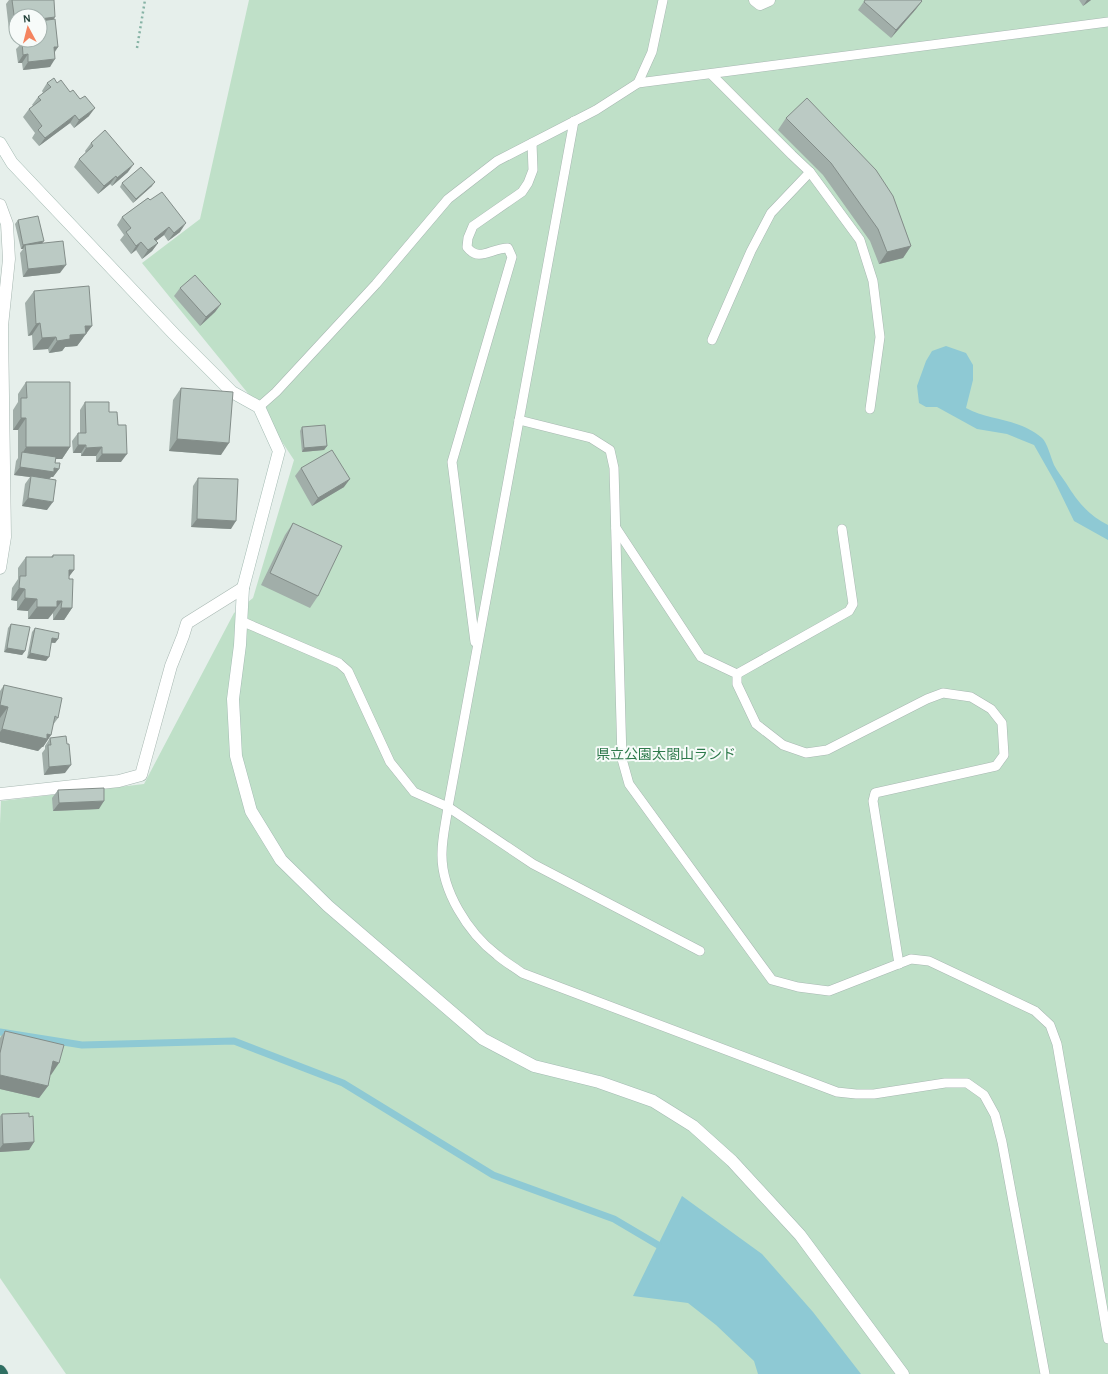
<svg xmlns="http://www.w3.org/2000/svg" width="1108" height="1374" viewBox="0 0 1108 1374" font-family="'Alegreya Sans','Noto Sans JP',sans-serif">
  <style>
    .green { fill: #bfe0c8 }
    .water { fill: #8ec9d4 }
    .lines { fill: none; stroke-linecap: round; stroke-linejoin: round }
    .stream { stroke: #8ec9d4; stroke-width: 7 }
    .lane-casing { stroke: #a8b8b2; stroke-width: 10 }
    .street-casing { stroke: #a8b8b2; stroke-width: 13 }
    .secondary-casing { stroke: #a4bbb3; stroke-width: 13 }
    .highway-casing { stroke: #c2cac8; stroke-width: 13 }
    .path { stroke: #86b3a5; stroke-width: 2.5; stroke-dasharray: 2 3; stroke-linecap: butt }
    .lane { stroke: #fff; stroke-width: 9 }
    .street { stroke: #fff; stroke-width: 12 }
    .secondary { stroke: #fff; stroke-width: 12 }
    .highway { stroke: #2f6f62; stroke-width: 12 }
    .wall { fill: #a1aea9 }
    .shaded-wall { fill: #838d89 }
    .building { fill: #bbcac4; stroke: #838d89 }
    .labels { text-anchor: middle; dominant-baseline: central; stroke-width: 4; stroke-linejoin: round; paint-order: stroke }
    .park-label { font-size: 14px; fill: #2d7a4b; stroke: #f7fbf9 }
  </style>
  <rect width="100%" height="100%" fill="#e6efeb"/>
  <path class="green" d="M249,0H1108V1374H66L0,1278V824L1,801L144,784L234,613L253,598L294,460L259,407L142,263L200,219Z"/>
  <g class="water">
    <path d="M946,346L966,353L973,365V380L966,408C990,421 1019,418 1042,438C1047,442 1051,458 1054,465C1057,471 1062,477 1066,483C1077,501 1088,515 1108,525V540L1074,521L1055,482L1034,445L1007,434L977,429L937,407H926L919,403L917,386L926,361L932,351Z"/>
    <path d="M682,1196L762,1254L813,1312L861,1374H758L754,1361L716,1325L688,1303L633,1296Z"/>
  </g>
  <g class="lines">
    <path class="stream" d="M0,1032L82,1045L234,1041L343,1083L493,1175L614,1219L658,1245"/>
    <g class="lane-casing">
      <g id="lane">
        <path d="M711,74L792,155L810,172L771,213L751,251L712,340"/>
        <path d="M638,83L652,52L663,0"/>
        <path d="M574,121L448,807C446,822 442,838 442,853C441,890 468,933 497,955C505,962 514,967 522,973L837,1092L856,1094H874L945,1083H967L984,1095L995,1115L1002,1142L1045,1374"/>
        <path d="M810,172L860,240L873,281L880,337L870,409"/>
        <path d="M259,407L276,392L376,284L448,199L497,161L596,110L638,83L1108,22"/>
        <path d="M519,420L591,438L610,450L614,468L622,759L629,784L772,980L798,987L829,991L911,959L929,961L1035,1011L1050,1025L1057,1044L1108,1339"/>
        <path d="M616,528L701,657L737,674V684L756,724L783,745L806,753L827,750L927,699L943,693L971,697L991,709L1002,723L1004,755L996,766L875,793L873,801L899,964"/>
        <path d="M241,621L339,663L348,671L390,762L414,792L448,807L533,864L700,951"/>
        <path d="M475,642L452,462L512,257L508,248C491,248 479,263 467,247L468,238L473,226L522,192L528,183L533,170L532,143"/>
        <path d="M737,674L849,611L853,604L842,529"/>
      </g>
    </g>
    <g class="street-casing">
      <g id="street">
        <path d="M755,0L760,4L769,0"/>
        <path d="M0,205L7,224L9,259L2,326L5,537L0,568"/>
        <path d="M0,794L119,781L141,775L171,666L183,636L187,623L243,588"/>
      </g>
    </g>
    <g class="secondary-casing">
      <path id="secondary" d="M0,143L12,163L174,334L232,392L259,407L279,451L243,588L240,645L233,699L236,756L251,811L281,860L328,906L483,1039L534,1066L599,1082L653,1101L693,1126L732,1161L800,1235L903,1374"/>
    </g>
    <g class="highway-casing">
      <path id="highway" d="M0,1371L2,1374"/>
    </g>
    <path class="path" d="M137,48L145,0"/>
    <use href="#lane" class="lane"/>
    <use href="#street" class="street"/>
    <use href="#secondary" class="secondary"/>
    <use href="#highway" class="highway"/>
  </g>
  <g class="wall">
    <path d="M9,0H12L54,19L58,47L55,52L50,67L23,70L22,63H18L16,49L19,46L18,41L19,40H40V16L16,29L9,30L6,4Z"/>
    <path d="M865,0L922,1L916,9L891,38L858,10Z"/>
    <path d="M1079,0H1091L1083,6Z"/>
    <path d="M47,83H57L89,116L74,128L70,123L39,146L32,138L35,133L23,117L29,109L33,106L32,105L38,97L43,93L42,91Z"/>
    <path d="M786,118L893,196L911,246L903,258L879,264L870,241L823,175L778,130Z"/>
    <path d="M91,143L128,172L112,186L110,184L98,194L74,167L79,159L86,153L85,151Z"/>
    <path d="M122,183L152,186L133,203L120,187Z"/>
    <path d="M148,198L180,232L168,241L164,235L156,241L158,243L152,251L142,259L136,250L131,254L120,240L124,235L117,225L122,217Z"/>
    <path d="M18,220L42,244L60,273L23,277L20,253L23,249H21L15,224Z"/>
    <path d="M180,288L221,304L215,312L200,326L174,296Z"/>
    <path d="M34,291L83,338L77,346L65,347L62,351L49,353L48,349L33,350L32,335L28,336L25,303Z"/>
    <path d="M26,382L70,447L62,459H56L55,463L59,469L53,477H51L49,479L47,510L22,506L25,484L30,477L14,475L16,461L18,458V430H13V410L18,402V394Z"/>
    <path d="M181,388L221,455L169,451L173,400Z"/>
    <path d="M85,402L109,412L118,425L121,462H96V456H81V453H73L72,441L78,433H80V410Z"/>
    <path d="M302,427L327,446L324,450L302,452L300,431Z"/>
    <path d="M301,468L344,487L312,506L295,476Z"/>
    <path d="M198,478L231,529L191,527L193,486Z"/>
    <path d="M293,523L318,596L310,608L261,585L285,535Z"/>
    <path d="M53,555L74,570L69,576L72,608L64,620H53V613L48,619H28V611L17,610V601L11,600L12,588L18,579V568L26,557H51Z"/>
    <path d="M11,624L25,651L22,655L4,652L8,628Z"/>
    <path d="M35,628L58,639L55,643H51L46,661L27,658L32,632Z"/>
    <path d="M4,685L58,718L53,725L51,735L43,747H42L38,751L0,742V691Z"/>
    <path d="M50,738L67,744L65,773L44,775L42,753L45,749V746Z"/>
    <path d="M58,790L99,809L53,811L52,798Z"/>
    <path d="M5,1031L51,1075H50L48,1086L39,1098L0,1089V1038Z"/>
    <path d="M2,1114L29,1117L34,1142L29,1150L0,1152V1116Z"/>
  </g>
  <g class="shaded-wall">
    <path d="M1087,0H1091L1083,6Z"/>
    <path d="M922,1L916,9L891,38L896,30Z"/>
    <path d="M55,17L50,25L40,26V19Z"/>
    <path d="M15,22H16V29L9,30Z"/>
    <path d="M54,47H58L52,55Z"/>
    <path d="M28,54L22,63H18L23,55Z"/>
    <path d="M55,59L50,67L23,70L28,62Z"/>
    <path d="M95,108L89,116L74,128L79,120Z"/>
    <path d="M75,115L70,123L39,146L45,138Z"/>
    <path d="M134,164L128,172L112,186L117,178Z"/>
    <path d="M116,176L110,184L98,194L104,186Z"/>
    <path d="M155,182L152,186L133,203L136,199Z"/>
    <path d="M186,223L180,232L168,241L174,233Z"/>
    <path d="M169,227L164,235L148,247L154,239Z"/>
    <path d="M44,241L41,245H25L23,249H21L23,245Z"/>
    <path d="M141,242L136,250L131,254L136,246Z"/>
    <path d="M158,243L152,251L142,259L148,250Z"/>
    <path d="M911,246L903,258L879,264L887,252Z"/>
    <path d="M66,265L60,273L23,277L28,269Z"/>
    <path d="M221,304L215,312L200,326L206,317Z"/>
    <path d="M40,323L32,335L28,336L36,324Z"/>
    <path d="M85,326H92L77,346L65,347L62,351L49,353L57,341L70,335Z"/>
    <path d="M56,337L48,349L33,350L42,338Z"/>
    <path d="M21,418H26L18,430H13Z"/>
    <path d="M177,439L229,443L221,455L169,451Z"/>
    <path d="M78,445H86L81,453H73Z"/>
    <path d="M327,446L324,450L302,452L304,448Z"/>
    <path d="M26,447H70L62,459H21L22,454Z"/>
    <path d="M102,447L96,456H81L86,448Z"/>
    <path d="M102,454H127L121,462H96Z"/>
    <path d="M20,467L54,468L59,469L53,477H51L48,480L31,476L30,477L14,475Z"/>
    <path d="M350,479L344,487L312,506L318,498Z"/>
    <path d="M28,498L53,502L47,510L22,506Z"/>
    <path d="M197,519L236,521L231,529L191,527Z"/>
    <path d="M69,570H74L65,582Z"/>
    <path d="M19,588L25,589L17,601L11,600Z"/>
    <path d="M25,598L37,599L28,611L17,610Z"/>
    <path d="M57,601H62L48,619H28L37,607Z"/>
    <path d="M61,608H72L64,620H53Z"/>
    <path d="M52,638L58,639L55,643L49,642Z"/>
    <path d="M7,648L25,651L22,655L4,652Z"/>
    <path d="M30,653L49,657L46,661L27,658Z"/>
    <path d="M0,705L8,707L0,718Z"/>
    <path d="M2,729L47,734L51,735L43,747H42L38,751L0,742V732Z"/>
    <path d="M71,765L65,773L44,775L49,767Z"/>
    <path d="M104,801L99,809L53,811L59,803Z"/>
    <path d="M53,1061L59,1063L51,1075L44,1073Z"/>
    <path d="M0,1075L48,1086L39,1098L0,1089Z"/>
    <path d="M34,1142L29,1150L0,1152V1148L3,1144Z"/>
  </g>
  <g class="building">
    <path d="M12,0H54L55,17L40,19V16H16V22H15Z"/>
    <path d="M865,0H921L922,1L896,30L864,2Z"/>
    <path d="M55,19L58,47H54L55,59L28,62V54L23,55L22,41H25L24,40H40V21Z"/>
    <path d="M54,78L57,83L61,80L70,92L73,90L80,99L85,96L95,108L79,120L75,115L45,138L38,130L42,126L29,109L41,100L38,97L51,87L47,83Z"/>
    <path d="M807,98L876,170L893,196L911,246L887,252L878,229L831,163L786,118Z"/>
    <path d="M105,130L134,164L117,178L116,176L104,186L79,159L93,146L91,143Z"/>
    <path d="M141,167L155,182L136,199L122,183Z"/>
    <path d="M162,192L186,223L174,233L169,227L154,239L158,243L148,250L141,242L136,246L126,232L131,228L122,217L148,198L150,200Z"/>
    <path d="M38,216L44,241L23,245L18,220Z"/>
    <path d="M63,241L66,265L28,269L25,245Z"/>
    <path d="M195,275L221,304L206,317L180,288Z"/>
    <path d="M89,286L92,326H85L86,334L70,335V339L57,341L56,337L42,338L40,323L36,324L34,291Z"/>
    <path d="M26,382H70V447H26V418H21V398H27Z"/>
    <path d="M181,388L233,392L229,443L177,439Z"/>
    <path d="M85,402H109V412H117L118,425H126L127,454H102V447L86,448V445H78V433H86Z"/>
    <path d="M325,425L327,446L304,448L302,427Z"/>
    <path d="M332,450L350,479L318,498L301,468Z"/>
    <path d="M22,452L56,457L55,463H60L59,469L54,468V472L20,467Z"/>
    <path d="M31,476L56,480L53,502L28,498Z"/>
    <path d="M198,478L238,479L236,521L197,519Z"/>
    <path d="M293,523L342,546L318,596L270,573Z"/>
    <path d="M53,555H74V570H69V579H73L72,608H61L62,601H57V607H37V599L25,598V589L19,588L20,576H26V557H53Z"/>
    <path d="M11,624L30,627L25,651L7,648Z"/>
    <path d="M35,628L59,633L58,639L52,638L49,657L30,653Z"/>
    <path d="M4,685L62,698L58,718L55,716L51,735L47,734V739L2,729L8,707L0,705Z"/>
    <path d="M66,736L67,744H69L71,765L49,767L48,745H51L50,738Z"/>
    <path d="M104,788V801L59,803L58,790Z"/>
    <path d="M5,1031L64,1045L59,1063L53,1061L48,1086L0,1075V1053Z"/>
    <path d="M29,1113V1117L33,1116L34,1142L3,1144L2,1114Z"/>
  </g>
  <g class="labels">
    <g class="park-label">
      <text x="666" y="755">県立公園太閤山ランド</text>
    </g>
  </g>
  <g transform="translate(28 28) rotate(353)"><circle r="19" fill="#f7fbf9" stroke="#a3b1ad"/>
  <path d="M0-3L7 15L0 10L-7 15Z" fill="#f4845f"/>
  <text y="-6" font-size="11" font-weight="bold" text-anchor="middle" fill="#24423a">N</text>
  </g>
</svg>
